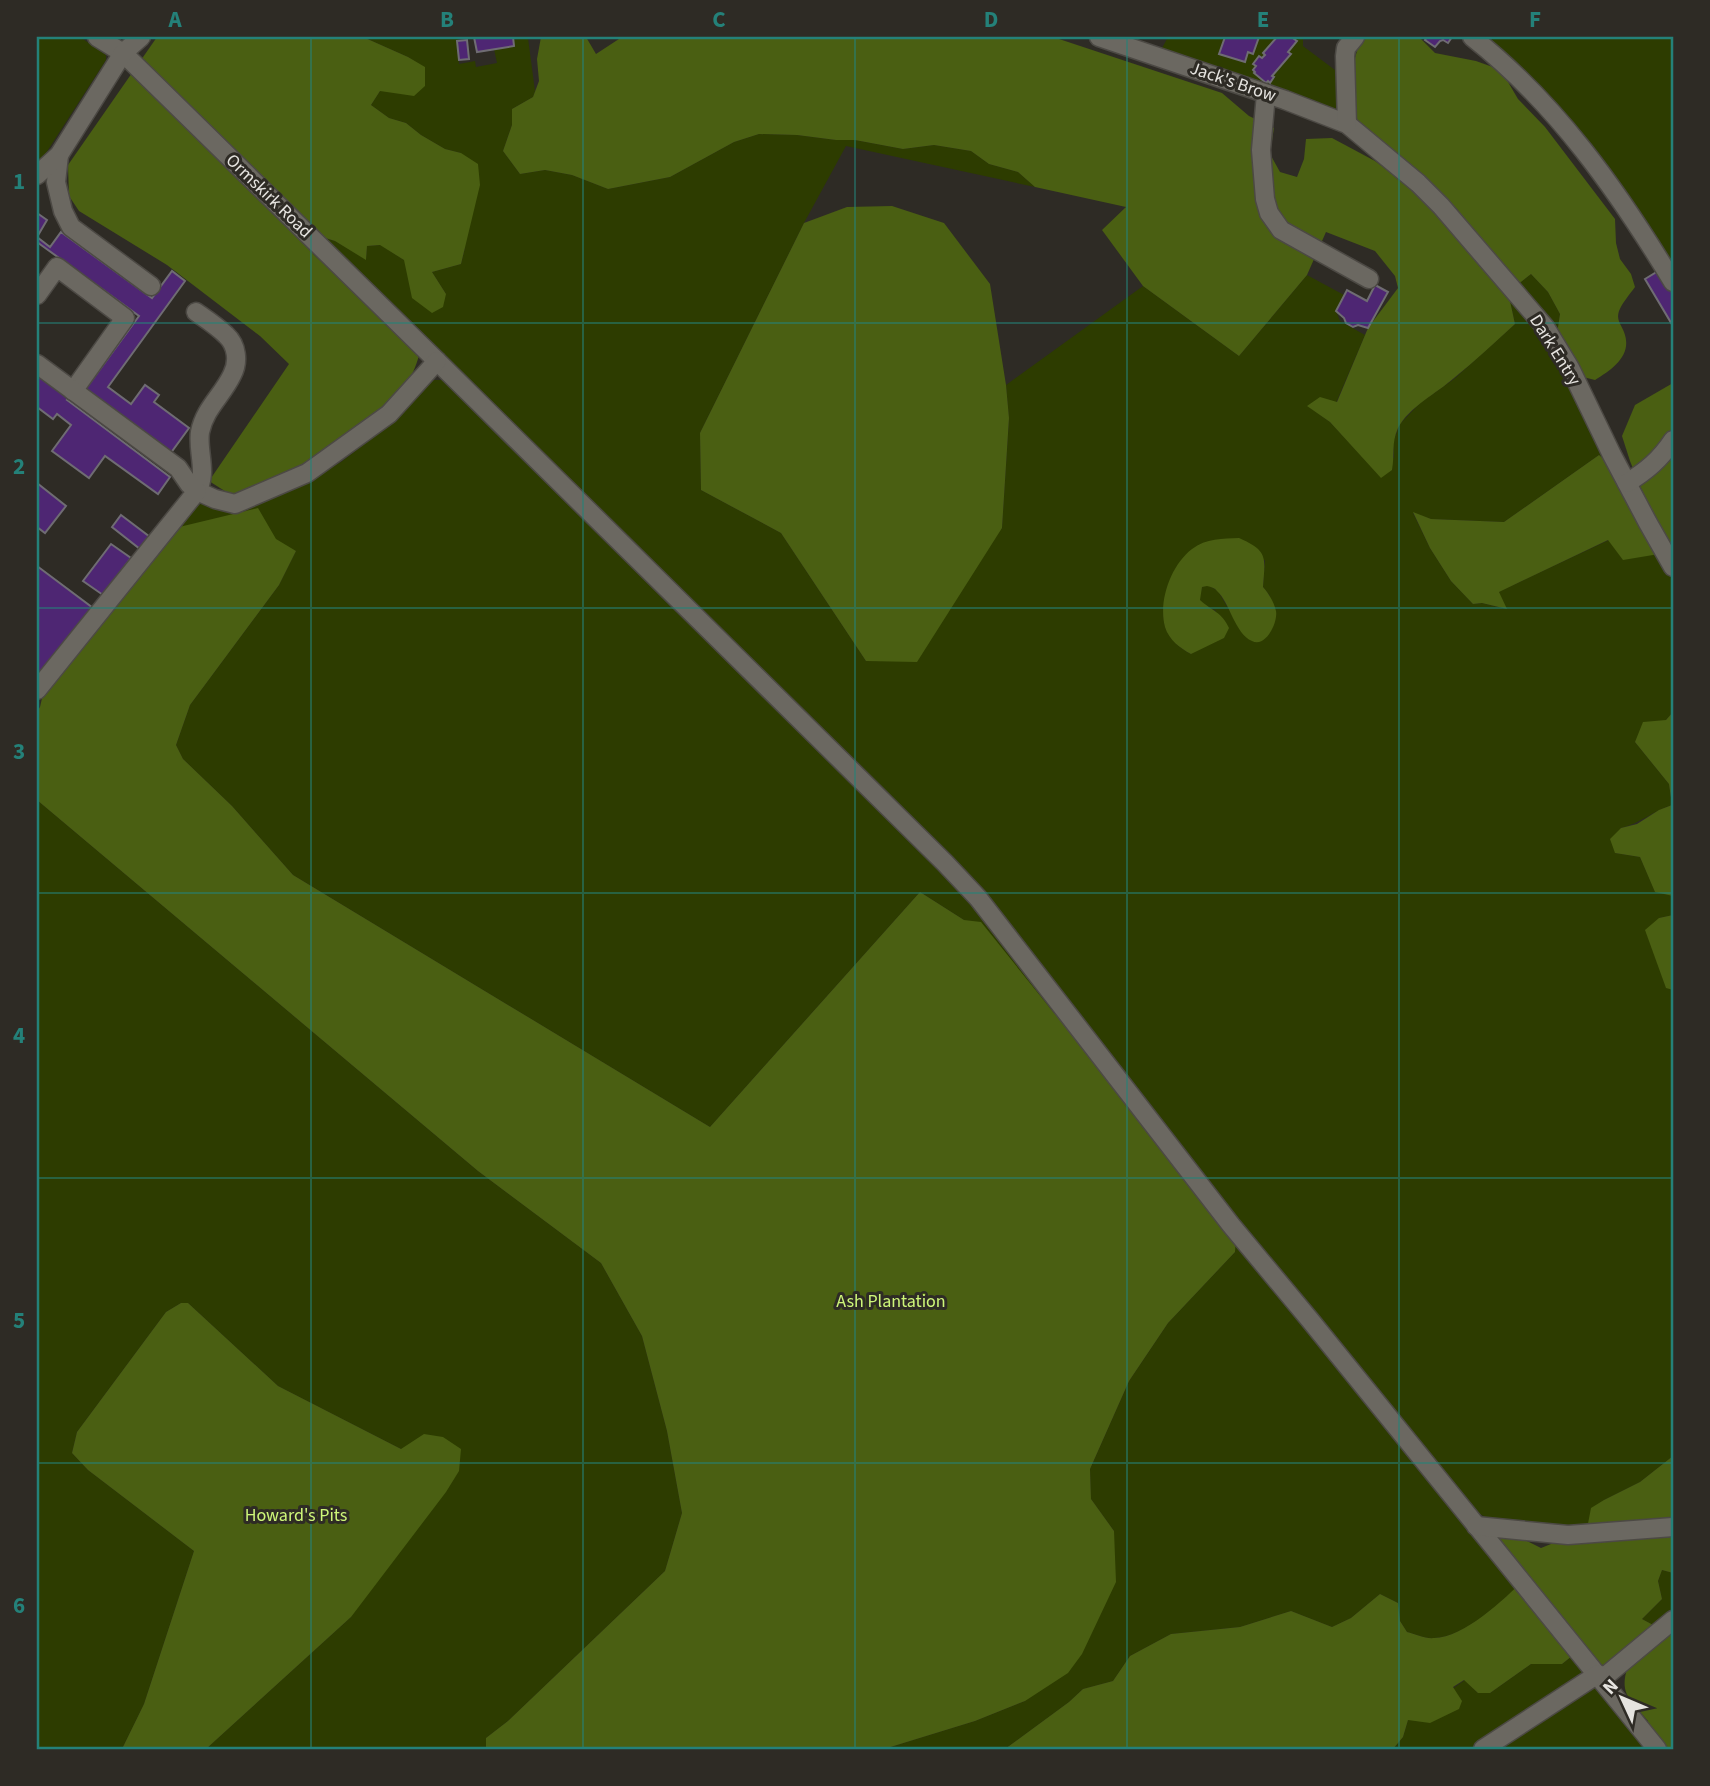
<svg xmlns="http://www.w3.org/2000/svg" width="1710" height="1786" viewBox="0 0 1710 1786" font-family="'Source Sans 3',sans-serif">
  <style>
    .green { fill: #2d3c00; fill-rule: evenodd }
    .forest { fill: #4a5f12 }
    .building { fill: #4e2673; stroke: #6f6c73; stroke-width: 2 }
    .lines { fill: none; stroke-linecap: round; stroke-linejoin: round }
    .minor-casing { stroke: #4c4944; stroke-width: 21 }
    .minor { stroke: #6b6861; stroke-width: 18 }
    .grid { fill: none; stroke: #248179; stroke-width: 2; stroke-opacity: 0.55 }
    .labels { text-anchor: middle; dominant-baseline: central; stroke-width: 6; stroke-linejoin: round; paint-order: stroke }
    .street-label { font-size: 18px; fill: #e5e3df; stroke: #2e2b25 }
    .park-label { font-size: 18px; fill: #cef679; stroke: #2e2b25 }
    .neatline { fill: none; stroke: #248179; stroke-width: 2.5 }
    .grid-label { font-size: 23px; text-anchor: middle; font-weight: bold; fill: #248179 }
  </style>
  <rect width="100%" height="100%" fill="#2e2b25"/>
  <g class="green">
    <path d="M37,37H80L106,55V60L46,153L37,165Z"/>
    <path d="M363,37H458L459,64L475,61L476,67L497,63L494,49L514,46L513,40L528,38L535,91L533,97L512,109V125L503,151L520,174L545,170L572,175L608,189L670,177L734,142L759,134L797,135L836,140H855L903,149L934,145L971,151L989,164L1018,172L1035,187L846,146L804,223L700,433L701,490L781,533L866,661L1002,528L1009,419L1006,385L1143,286L1239,356L1307,275L1344,295L1336,311L1340,321L1365,335L1336,403L1308,406L1330,422L1381,477L1394,457L1393,442L1400,424L1420,403L1454,379L1515,324L1510,301L1518,306L1526,313L1567,374L1611,465L1599,455L1504,522L1431,519L1413,513L1430,548L1451,581L1473,604L1482,603L1506,609L1498,592L1609,540L1659,554L1673,578V629L1672,630L1673,712L1666,720L1635,742L1669,784L1672,805C1653,811 1641,823 1621,828L1615,853L1640,857L1655,891L1673,896V915L1659,918L1666,987L1673,990V1456L1640,1482L1604,1500L1587,1529L1497,1523L1480,1514L1470,1506L1235,1217L982,892L324,238L335,241L366,259L367,246L381,245L404,260L446,294L432,272L461,264L465,248L461,153L445,149L421,135L406,123L389,118L371,105L380,91L425,86V68L408,57ZM1265,560L1263,587L1270,596L1242,632L1218,591L1208,585L1202,587L1199,600L1205,605L1216,611L1191,654C1160,637 1160,616 1168,585Z"/>
    <path d="M1168,37H1225L1219,54L1244,62L1248,52L1254,53L1259,37H1277L1263,53L1265,55L1262,58L1259,56L1253,63L1256,66L1253,70L1255,72L1254,73L1266,83L1268,81L1269,83L1274,77L1272,76L1290,54L1288,52L1297,41L1294,39L1295,37H1303V46L1339,73L1338,108L1331,110L1161,50Z"/>
    <path d="M1481,37H1673V264L1624,190L1575,128Z"/>
    <path d="M1531,274L1548,292L1560,314L1557,334L1517,285Z"/>
    <path d="M434,380H445L966,894L1063,1017L1055,1013L964,920L920,892L710,1127L293,875L232,806L183,759L176,745L190,705L279,585L296,551L175,528L194,507L201,504L260,502L324,472L341,462L371,439L429,382Z"/>
    <path d="M37,800L478,1171L601,1263L642,1336L667,1431L682,1513L665,1571L508,1721L486,1738V1749H206L351,1617L401,1449L278,1386L188,1303H181L166,1312L77,1432L72,1453L88,1470L194,1551L144,1704L122,1749H37Z"/>
    <path d="M1236,1239L1518,1586C1498,1605 1462,1638 1434,1638C1426,1639 1415,1634 1407,1632L1400,1621L1398,1603L1380,1594L1351,1618L1332,1627L1291,1611L1240,1627L1171,1634L1130,1656L1113,1681L1083,1689L1069,1702L1005,1749H884L975,1721L1025,1701L1114,1531L1091,1499L1090,1469L1129,1381L1168,1323L1235,1252Z"/>
    <path d="M1662,1570L1673,1573V1612L1655,1626L1642,1619L1662,1599L1658,1581Z"/>
    <path d="M1575,1654L1585,1670L1582,1678L1477,1749H1393L1403,1737L1408,1720L1465,1680L1478,1693H1490L1531,1664H1562Z"/>
    <path d="M1593,1687L1600,1689L1648,1749H1492Z"/>
  </g>
  <g class="forest">
    <path d="M157,37H363L408,57L425,67V86L414,96L380,91L371,105L389,118L406,123L421,135L445,149L461,153L478,164L480,185L461,264L432,272L446,294L443,307L432,313L412,298L404,260L380,245L367,246L366,260L335,241L322,237L313,254L420,352C416,367 411,379 401,391C394,399 384,405 376,412C338,444 281,486 231,495L209,481L289,364L260,336L167,265L79,211L69,196L68,165Z"/>
    <path d="M541,37H586L596,54L622,37H1053L1222,93L1249,116L1274,128L1270,154L1280,172L1297,177L1304,159L1306,139L1332,138L1375,161L1406,184L1440,218L1477,238L1457,209L1354,120L1353,65L1359,44L1367,37H1419L1435,53L1476,61L1501,70L1518,99L1545,127L1615,219L1616,243L1620,259L1631,274L1635,287C1630,294 1622,303 1619,311C1616,320 1621,324 1624,332C1633,355 1613,369 1595,380L1579,376L1557,334L1560,314L1548,292L1531,274L1517,285L1504,288L1510,301L1515,324C1495,342 1475,361 1454,378C1437,393 1409,407 1398,428C1391,444 1395,454 1392,470L1381,478L1330,422L1307,406L1320,397L1337,402L1368,328L1398,288L1395,276L1375,251L1326,232L1307,275L1239,356L1143,286L1102,230L1126,207L1035,187L1018,172L989,164L971,151L934,145L903,149L855,140H836L797,135L759,134L734,142L670,177L608,189L572,175L545,170L520,174L503,151L512,125V109L533,97L539,81L537,59Z"/>
    <path d="M892,206L944,223L990,284L1006,385L1009,418L1002,528L917,662L866,661L781,533L701,490L700,433L804,223L847,207Z"/>
    <path d="M1673,383V553L1640,486L1630,461L1622,436L1635,405Z"/>
    <path d="M1599,455L1611,465L1659,554L1623,560L1608,540L1499,592L1507,609L1482,603L1473,604L1451,581L1430,548L1413,512L1431,519L1504,522Z"/>
    <path d="M258,508L276,539L296,551L279,585L190,705L176,745L183,759L232,806L293,875L710,1127L920,892L964,920L981,922L1054,1013L1063,1017L1236,1238L1235,1252L1168,1323L1129,1381L1090,1469L1091,1499L1114,1531L1116,1582L1082,1654L1068,1673L1025,1701L975,1721L884,1749L835,1747L829,1749H486V1738L508,1721L665,1571L682,1513L667,1431L642,1336L601,1263L478,1171L37,800V712L40,707L43,694L175,528Z"/>
    <path d="M1239,538C1269,551 1265,558 1263,587C1269,594 1274,602 1276,611C1278,622 1266,648 1252,641C1235,634 1229,601 1217,591C1215,588 1211,587 1207,586L1202,587L1200,600C1212,611 1222,612 1229,628L1224,638L1191,654C1180,648 1169,640 1165,627C1158,601 1171,565 1192,549C1206,538 1223,539 1239,538Z"/>
    <path d="M1673,712V896L1655,892L1640,857L1615,853L1610,839L1621,828L1637,824L1659,810L1672,805L1669,784L1635,742L1643,722L1666,720Z"/>
    <path d="M1673,915V990L1666,988L1645,930L1659,918Z"/>
    <path d="M181,1303H188L278,1386L401,1449L424,1434L443,1437L461,1449L459,1471L446,1492L351,1617L206,1749H122L144,1704L194,1551L88,1470L72,1453L77,1432L166,1312Z"/>
    <path d="M1673,1456V1573L1662,1570L1658,1581L1662,1599L1642,1619L1655,1626L1673,1631V1749H1648L1639,1738L1648,1721C1632,1702 1619,1695 1627,1669L1607,1671L1572,1656L1562,1664H1531L1490,1693H1478L1464,1680L1453,1687L1462,1701L1459,1709L1430,1723L1408,1720L1403,1737L1393,1749H1005L1069,1702L1083,1689L1113,1681L1130,1656L1171,1634L1240,1627L1291,1611L1332,1627L1351,1618L1380,1594L1398,1603L1400,1621L1407,1632C1415,1634 1426,1639 1434,1638C1464,1638 1504,1599 1525,1579L1493,1541L1507,1531L1541,1548L1561,1540L1585,1539L1591,1508L1604,1500L1640,1482Z"/>
  </g>
  <g class="building">
    <path d="M474,37H513L514,46L477,52Z"/>
    <path d="M1225,37H1259L1253,54L1248,52L1245,62L1219,54Z"/>
    <path d="M1277,37H1295L1294,39L1297,41L1288,52L1291,54L1272,76L1274,77L1270,83L1268,81L1266,83L1254,73L1255,72L1253,70L1256,66L1253,64L1259,56L1262,58L1265,55L1263,53Z"/>
    <path d="M1427,37H1452L1448,43L1443,40L1440,41L1435,47L1425,40Z"/>
    <path d="M467,40L469,59L459,60L457,41Z"/>
    <path d="M37,213L47,220L37,237Z"/>
    <path d="M61,232L152,298L172,271L185,281L108,387L131,404L145,385L159,395L154,402L189,428L170,454L84,391L139,316L37,242V237L50,247Z"/>
    <path d="M1660,270L1673,294V326L1645,279Z"/>
    <path d="M1375,285L1388,292L1368,328L1358,325L1353,327L1346,323L1344,318L1336,311L1347,290L1367,301Z"/>
    <path d="M37,372L70,397L67,400L170,477L158,494L105,456L89,478L52,451L71,425L57,414L53,419L37,407Z"/>
    <path d="M37,483L66,506L45,533L37,527Z"/>
    <path d="M121,515L150,537L140,549L112,527Z"/>
    <path d="M111,544L131,558L103,595L83,581Z"/>
    <path d="M37,566L93,608L37,680Z"/>
  </g>
  <g class="lines">
    <g class="minor-casing">
      <g id="minor">
        <path d="M97,37L123,53L437,361L945,863L978,898L1231,1225L1310,1320L1657,1749"/>
        <path d="M1099,37L1285,100L1347,124L1418,183L1441,206L1545,327L1570,368L1612,455L1648,523L1673,567"/>
        <path d="M1472,37C1556,103 1618,191 1673,282"/>
        <path d="M1266,94L1261,150L1265,199L1269,213L1281,230L1369,279"/>
        <path d="M1347,124L1345,56L1346,48L1355,37"/>
        <path d="M59,155L56,182L63,211L71,227L151,286"/>
        <path d="M37,175L59,155L123,53L141,37"/>
        <path d="M37,295L57,267L125,318L73,391"/>
        <path d="M196,312C206,319 217,326 226,335C237,345 239,362 232,375C222,396 205,408 200,432C197,451 208,473 197,491L215,499L235,504L307,473L389,414L437,361"/>
        <path d="M37,364L178,468L189,484L197,491L37,690"/>
        <path d="M1627,483C1646,471 1660,460 1673,440"/>
        <path d="M1476,1526L1568,1535L1673,1527"/>
        <path d="M1602,1679L1673,1620"/>
        <path d="M1483,1749L1598,1674"/>
      </g>
    </g>
    <use href="#minor" class="minor"/>
  </g>
  <path class="grid" d="M311,37V1749M583,37V1749M855,37V1749M1127,37V1749M1399,37V1749M37,323H1673M37,608H1673M37,893H1673M37,1178H1673M37,1463H1673"/>
  <g class="labels">
    <g class="street-label">
      <text transform="translate(1233 82) rotate(19)">Jack's Brow</text>
      <text transform="translate(269 196) rotate(44)">Ormskirk Road</text>
      <text transform="translate(1555 350) rotate(58)">Dark Entry</text>
    </g>
    <g class="park-label">
      <text x="891" y="1301">Ash Plantation</text>
      <text x="296" y="1515">Howard's Pits</text>
    </g>
  </g>
  <rect width="1710" height="1786" fill="none" stroke="#2e2b25" stroke-width="77"/>
  <g transform="translate(1622 1698) rotate(314)" stroke="#2e2b25" stroke-width="5" paint-order="stroke">
  <path d="M0-5L12 26L0 18L-12 26Z" fill="#e5e3df"/>
  <text y="-10" font-size="19" font-weight="bold" text-anchor="middle" fill="#e5e3df">N</text>
  </g>
  <rect x="38" y="38" width="1634" height="1710" class="neatline"/>
  <g class="grid-label">
    <text x="175" y="27">A</text>
    <text x="447" y="27">B</text>
    <text x="719" y="27">C</text>
    <text x="991" y="27">D</text>
    <text x="1263" y="27">E</text>
    <text x="1535" y="27">F</text>
    <text x="19" y="189">1</text>
    <text x="19" y="474">2</text>
    <text x="19" y="759">3</text>
    <text x="19" y="1043">4</text>
    <text x="19" y="1328">5</text>
    <text x="19" y="1613">6</text>
  </g>
</svg>
